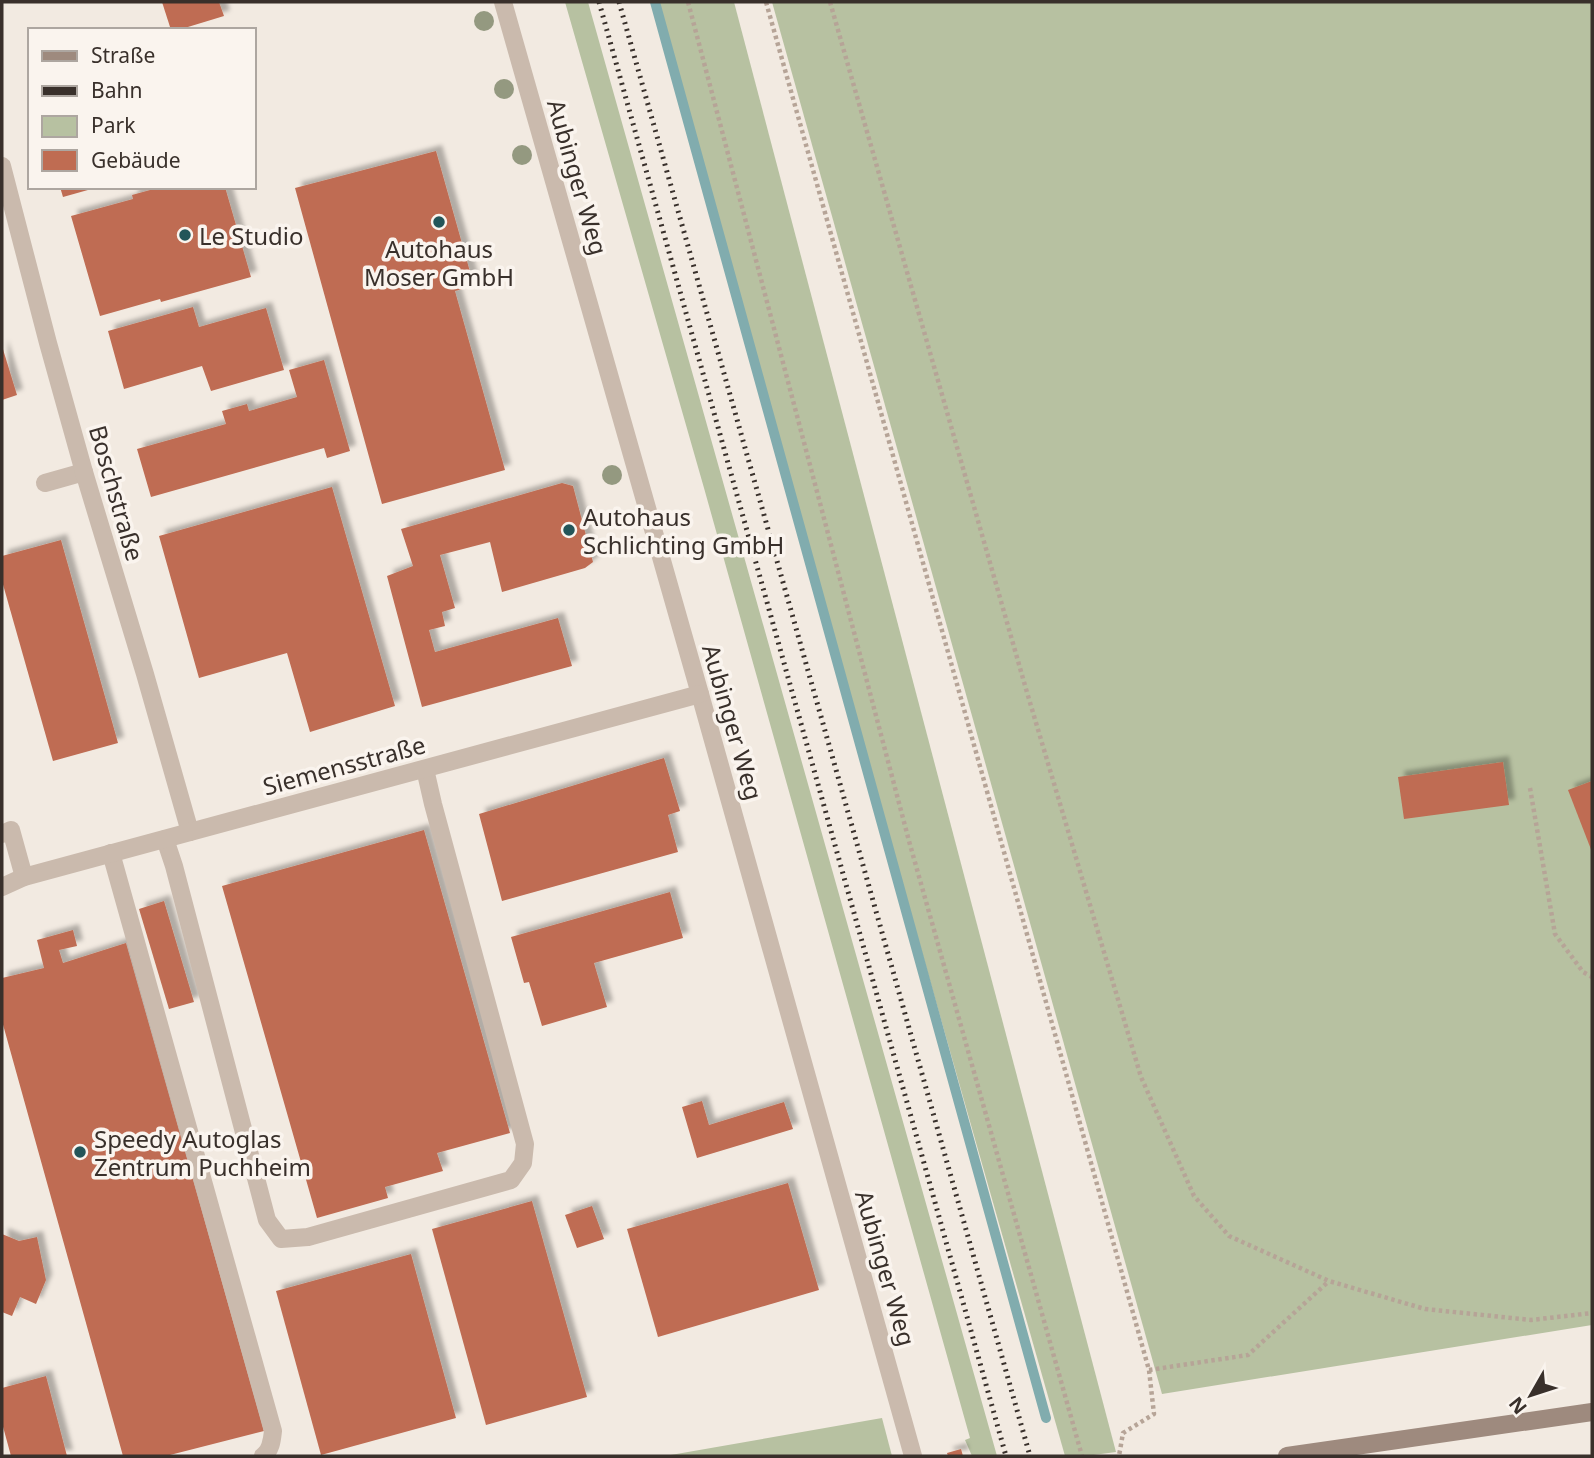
<svg xmlns="http://www.w3.org/2000/svg" width="1594" height="1458" viewBox="0 0 1594 1458" font-family="'Noto Sans',sans-serif">
  <style>
    .green { fill: #b7c1a1 }
    .lines { fill: none; stroke-linecap: round; stroke-linejoin: round }
    .stream { stroke: #81acae; stroke-width: 10 }
    .building { fill: #bf6c52; filter: url(#shadow) }
    .path { stroke: #b6a497; stroke-width: 4.5; stroke-dasharray: 3.5 3.5; stroke-linecap: butt }
    .lane { stroke: #cabaad; stroke-width: 18 }
    .street { stroke: #cabaad; stroke-width: 18 }
    .secondary { stroke: #9e8a7e; stroke-width: 18 }
    .rail { stroke: #39302b; stroke-width: 5; stroke-dasharray: 2 5; stroke-linecap: butt }
    .tree { fill: #949980 }
    .poi-dot { fill: #235559; stroke: #faf4ee; stroke-width: 2.5 }
    .labels { text-anchor: middle; dominant-baseline: central; stroke-width: 7; stroke-linejoin: round; paint-order: stroke }
    .street-label { font-size: 24px; fill: #39302b; stroke: #faf4ee }
    .poi-label { font-size: 24px; fill: #39302b; stroke: #faf4ee; text-anchor: start }
  </style>
  <defs>
    <filter id="shadow"><feDropShadow dx="6" dy="-6" stdDeviation="2" flood-color="#0004"/></filter>
  </defs>
  <rect width="100%" height="100%" fill="#f2eae1"/>
  <g class="green">
    <path d="M565,2H588L997,1456H972L965,1440L970,1438L704,488Z"/>
    <path d="M652,2H734L1116,1452L1086,1456H1065Z"/>
    <path d="M772,2H1592V1325L1162,1394Z"/>
    <path d="M882,1418L892,1456H665Z"/>
  </g>
  <g class="lines">
    <path class="stream" d="M655,2L1046,1418"/>
  </g>
  <g class="building">
    <path d="M162,2H219L224,16L178,30H171Z"/>
    <path d="M436,151L474,286L455,291L505,470L382,504L295,188Z"/>
    <path d="M60,187H94L95,188L63,197Z"/>
    <path d="M161,187H225L251,277L161,302L160,299L100,316L71,216L133,199L132,195Z"/>
    <path d="M193,307L199,327L266,308L284,370L211,391L202,366L124,389L108,331Z"/>
    <path d="M2,346L17,395L2,400Z"/>
    <path d="M324,360L350,451L327,458L324,448L151,497L137,449L226,424L222,411L247,404L249,411L297,397L289,370Z"/>
    <path d="M562,483L573,486L593,562L585,568L502,592L490,542L440,555L455,608L442,612L445,626L429,630L435,652L558,618L572,666L422,707L387,576L413,566L401,529Z"/>
    <path d="M332,487L395,706L310,732L287,653L199,678L159,536Z"/>
    <path d="M61,540L118,743L53,761L2,581V556Z"/>
    <path d="M664,758L680,811L668,815L678,852L502,901L479,814Z"/>
    <path d="M1503,762L1509,805L1404,819L1398,777Z"/>
    <path d="M1592,781V852L1568,790Z"/>
    <path d="M424,830L510,1133L437,1153L443,1171L385,1187L388,1198L317,1218L222,886Z"/>
    <path d="M670,892L683,938L594,963L607,1007L542,1026L529,982L524,983L511,937Z"/>
    <path d="M164,901L194,1002L169,1009L139,909Z"/>
    <path d="M73,930L77,946L59,950L63,963L126,943L264,1431L166,1456H123L2,1021V978L44,968L37,940Z"/>
    <path d="M702,1101L709,1125L784,1102L793,1129L697,1158L682,1107Z"/>
    <path d="M788,1183L819,1290L658,1337L627,1229Z"/>
    <path d="M532,1201L587,1397L486,1425L432,1229Z"/>
    <path d="M592,1206L604,1239L577,1248L565,1215Z"/>
    <path d="M2,1234L19,1241L37,1237L46,1280L36,1304L20,1297L12,1316L2,1312Z"/>
    <path d="M411,1254L456,1418L321,1455L276,1291Z"/>
    <path d="M46,1376L67,1456H11L2,1423V1388Z"/>
    <path d="M961,1449L963,1456H948L947,1453Z"/>
  </g>
  <g class="lines">
    <g class="path">
      <path d="M688,2L909,841L1082,1456"/>
      <path d="M766,2L1149,1370L1154,1414L1123,1433L1119,1456"/>
      <path d="M830,2L1026,689L1141,1077L1194,1196L1229,1236L1329,1281L1425,1309L1531,1320L1592,1313"/>
      <path d="M1530,788L1555,934L1583,972L1592,977"/>
      <path d="M1149,1370L1248,1355L1329,1281"/>
    </g>
    <g class="lane">
      <path d="M45,483L84,472"/>
      <path d="M2,834L11,830L24,877"/>
      <path d="M165,839L174,866L267,1220L281,1239L308,1237L511,1180L523,1163L525,1144L433,804L425,769"/>
      <path d="M111,853L273,1431C272,1440 271,1451 263,1456"/>
    </g>
    <g class="street">
      <path d="M503,2L700,694L913,1456"/>
      <path d="M2,166L48,343L84,472L145,674L190,832"/>
      <path d="M2,887L24,877L700,694"/>
    </g>
    <path class="secondary" d="M1287,1456L1592,1412"/>
    <g class="rail">
      <path d="M599,2L1006,1456"/>
      <path d="M619,2L1030,1456"/>
    </g>
  </g>
  <g class="tree">
    <circle cx="484" cy="21" r="10"/>
    <circle cx="504" cy="89" r="10"/>
    <circle cx="522" cy="155" r="10"/>
    <circle cx="612" cy="475" r="10"/>
  </g>
  <g class="poi-dot">
    <circle cx="439" cy="222" r="7"/>
    <circle cx="185" cy="235" r="7"/>
    <circle cx="569" cy="530" r="7"/>
    <circle cx="80" cy="1152" r="7"/>
  </g>
  <g class="labels">
    <g class="street-label">
      <text transform="translate(578 177) rotate(74)">Aubinger Weg</text>
      <text transform="translate(117 493) rotate(74)">Boschstraße</text>
      <text transform="translate(733 722) rotate(74)">Aubinger Weg</text>
      <text transform="translate(344 765) rotate(-15)">Siemensstraße</text>
      <text transform="translate(886 1268) rotate(74)">Aubinger Weg</text>
    </g>
    <g class="poi-label">
      <text x="199" y="235">Le Studio</text>
      <text x="439" y="248" text-anchor="middle">Autohaus<tspan x="439" dy="28">Moser GmbH</tspan></text>
      <text x="583" y="516">Autohaus<tspan x="583" dy="28">Schlichting GmbH</tspan></text>
      <text x="94" y="1138">Speedy Autoglas<tspan x="94" dy="28">Zentrum Puchheim</tspan></text>
    </g>
  </g>
  <rect width="1594" height="1458" fill="none" stroke="#39302b" stroke-width="7"/>
  <rect x="28" y="28" width="228" height="161" fill="#faf4ee" stroke="#ada6a0" stroke-width="2"/>
  <rect x="42" y="51" width="35" height="10" fill="#9e8a7e" stroke="#ada6a0" stroke-width="2"/>
  <text x="91" y="63" font-size="21" fill="#39302b">Straße</text>
  <rect x="42" y="86" width="35" height="10" fill="#39302b" stroke="#ada6a0" stroke-width="2"/>
  <text x="91" y="98" font-size="21" fill="#39302b">Bahn</text>
  <rect x="42" y="116" width="35" height="21" fill="#b7c1a1" stroke="#ada6a0" stroke-width="2"/>
  <text x="91" y="133" font-size="21" fill="#39302b">Park</text>
  <rect x="42" y="150" width="35" height="21" fill="#bf6c52" stroke="#ada6a0" stroke-width="2"/>
  <text x="91" y="168" font-size="21" fill="#39302b">Gebäude</text>
  <g transform="translate(1531 1395) rotate(231)" stroke="#faf4ee" stroke-width="5" paint-order="stroke">
  <path d="M0-5L12 26L0 18L-12 26Z" fill="#39302b"/>
  <text y="-10" font-size="19" font-weight="bold" text-anchor="middle" fill="#39302b">N</text>
  </g>
</svg>
